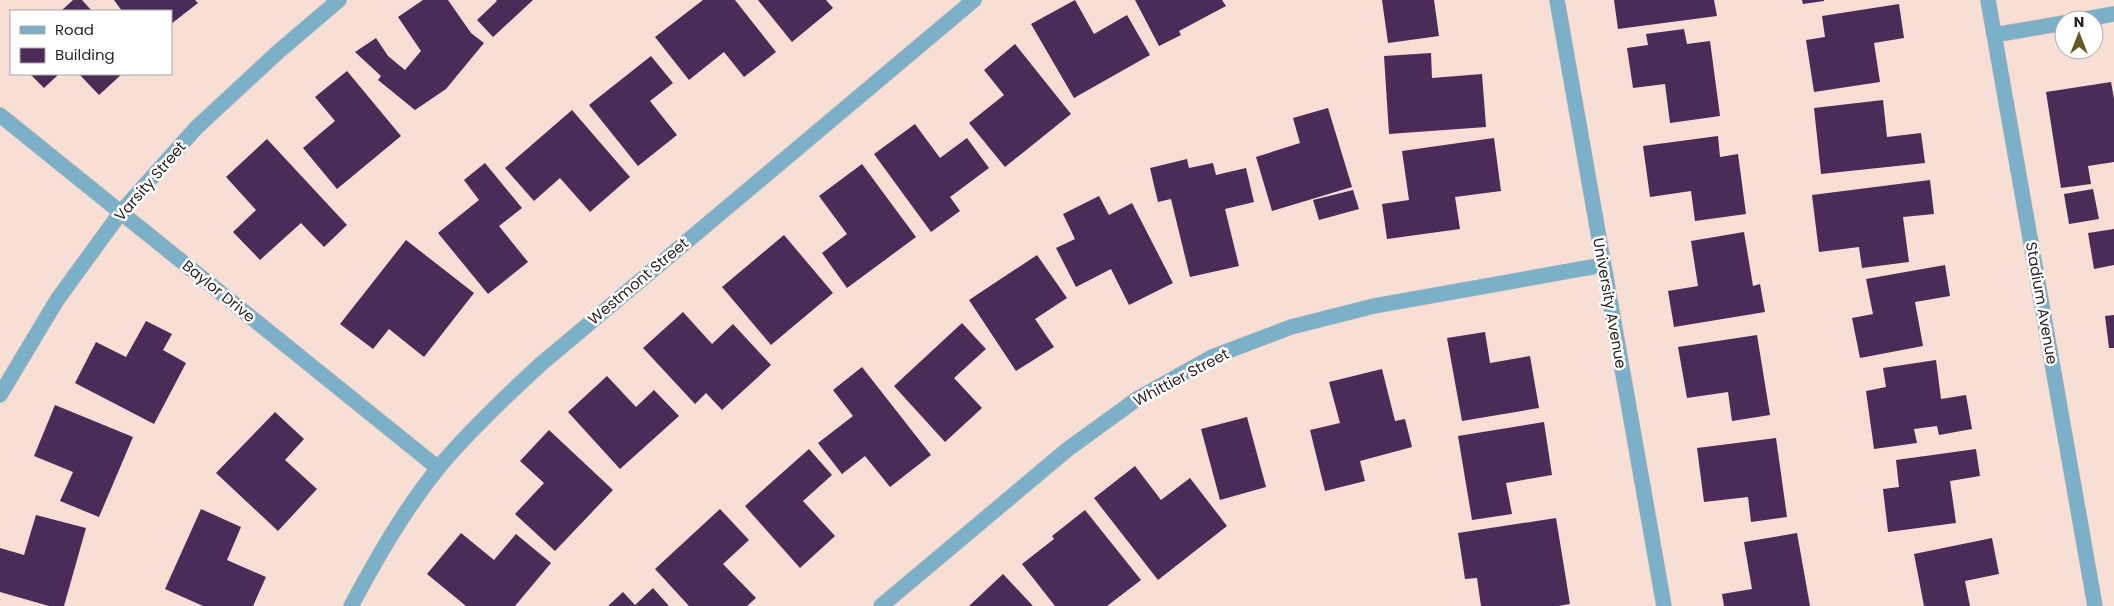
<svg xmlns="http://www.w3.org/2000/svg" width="2114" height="606" viewBox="0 0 2114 606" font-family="Poppins,sans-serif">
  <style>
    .building { fill: #4b2b58 }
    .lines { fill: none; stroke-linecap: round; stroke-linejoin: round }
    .minor-casing { stroke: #d3beb6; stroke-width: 16 }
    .minor { stroke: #7bb0c8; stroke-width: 15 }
    .labels { text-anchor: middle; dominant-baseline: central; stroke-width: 5; stroke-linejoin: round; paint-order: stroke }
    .street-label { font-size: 15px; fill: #2e2522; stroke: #fff }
  </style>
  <rect width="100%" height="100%" fill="#f7dfd6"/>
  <g class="building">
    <path d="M73,0H82L92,11H61Z"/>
    <path d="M114,0H195L198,3L171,24V11H122Z"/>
    <path d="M423,0H448L471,33L484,43L446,89L415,110L378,80L381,76L355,52L376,38L388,56L405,70L421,51L398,17Z"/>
    <path d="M496,0H533L493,37L477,20L497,1Z"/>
    <path d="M703,0H735L776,52L744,77L724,52L689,80L655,37Z"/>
    <path d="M758,0H826L833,8L792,42Z"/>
    <path d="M1075,0L1094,34L1127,15L1150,55L1074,98L1031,24Z"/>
    <path d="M1135,0H1222L1226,6L1179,31L1181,35L1159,46Z"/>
    <path d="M1382,0H1434L1439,36L1388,43Z"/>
    <path d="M1614,0H1714L1717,16L1618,29Z"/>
    <path d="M1802,0H1824V1L1803,4Z"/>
    <path d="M1899,4L1904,38L1874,43L1880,82L1814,92L1806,40L1825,37L1822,16Z"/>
    <path d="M1684,29L1687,44L1710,41L1720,116L1670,123L1665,84L1633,88L1627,48L1648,45L1646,34Z"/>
    <path d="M1015,44L1071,114L1005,167L969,123L1004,95L984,70Z"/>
    <path d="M1431,53L1432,78L1482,74L1486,127L1389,134L1384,56Z"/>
    <path d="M651,56L673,83L650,101L677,135L638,166L589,105Z"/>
    <path d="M347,71L401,136L337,189L303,148L335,121L315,97Z"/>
    <path d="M30,74H59L44,88Z"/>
    <path d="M79,74H122L99,95Z"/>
    <path d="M2111,82L2114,99V162L2088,166L2091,184L2061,188L2046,92Z"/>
    <path d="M1883,100L1887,137L1921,133L1925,163L1821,174L1814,108Z"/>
    <path d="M1328,108L1352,187L1272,211L1256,157L1300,143L1293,118Z"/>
    <path d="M572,110L630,177L590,212L560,178L534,201L505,168Z"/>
    <path d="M915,124L940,158L967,138L989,168L950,197L960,211L931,232L874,154Z"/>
    <path d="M1718,136L1720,157L1738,154L1746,214L1695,221L1691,191L1650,197L1643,146Z"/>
    <path d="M1494,138L1501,191L1455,197L1460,229L1387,239L1382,204L1409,200L1402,151Z"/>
    <path d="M267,139L347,225L324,247L301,223L260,260L233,232L256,210L226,177Z"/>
    <path d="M1187,159L1189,168L1213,163L1216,175L1246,168L1254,202L1225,209L1239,266L1190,277L1171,199L1158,202L1150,168Z"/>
    <path d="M485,163L522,208L499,226L528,262L488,294L438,233L479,200L464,180Z"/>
    <path d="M862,164L916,237L847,288L822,253L847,234L819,196Z"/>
    <path d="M1930,180L1934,214L1903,217L1909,262L1862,268L1859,247L1819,252L1812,195Z"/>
    <path d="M2093,189L2099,219L2069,224L2064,194Z"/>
    <path d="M1353,190L1359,209L1319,220L1313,200Z"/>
    <path d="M1099,196L1109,215L1132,203L1173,283L1129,305L1111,269L1076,287L1056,248L1075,239L1063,214Z"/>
    <path d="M2114,229V265L2094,269L2088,233Z"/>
    <path d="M1744,232L1753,286L1760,284L1765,312L1674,327L1668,291L1698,286L1691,241Z"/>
    <path d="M784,235L833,293L771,345L722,287Z"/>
    <path d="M406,240L474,293L424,357L389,329L373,349L340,324Z"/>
    <path d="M1037,255L1067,298L1035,319L1054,347L1016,371L969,300Z"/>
    <path d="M1945,265L1950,296L1915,302L1923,346L1860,358L1852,318L1873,314L1866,279Z"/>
    <path d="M683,312L712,344L733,324L771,365L722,410L706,393L695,404L643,348Z"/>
    <path d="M2114,315V348H2109L2105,316Z"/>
    <path d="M146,321L172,334L163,350L186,363L154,424L75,383L96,342L126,357Z"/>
    <path d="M962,323L986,349L954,378L982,408L945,442L894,386Z"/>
    <path d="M1485,332L1490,363L1530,356L1539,408L1462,421L1447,338Z"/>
    <path d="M1757,335L1770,415L1732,421L1728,392L1687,398L1678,347Z"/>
    <path d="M1936,360L1941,399L1966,395L1972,429L1939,435L1937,426L1914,429L1917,443L1874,449L1866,391L1886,387L1883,368Z"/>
    <path d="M862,367L931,455L890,487L865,456L842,474L818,443L853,416L833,390Z"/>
    <path d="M1382,369L1395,421L1405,419L1412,447L1360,461L1365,481L1325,491L1310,430L1340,423L1329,382Z"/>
    <path d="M607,376L636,407L654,390L679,416L620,469L568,412Z"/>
    <path d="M55,405L133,437L99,517L60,501L73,472L34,456Z"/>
    <path d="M275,412L304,439L285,460L317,489L278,531L216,473Z"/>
    <path d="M1247,417L1266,487L1220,500L1201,429Z"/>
    <path d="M1544,422L1552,475L1506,483L1512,514L1472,520L1458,436Z"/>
    <path d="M549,430L613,490L555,551L515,514L544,483L520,461Z"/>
    <path d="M1776,438L1787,517L1751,522L1748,497L1704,502L1697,448Z"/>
    <path d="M809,449L832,475L803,501L835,536L800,568L745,506Z"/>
    <path d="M1976,449L1980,476L1950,481L1956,523L1888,532L1883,489L1899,487L1896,460Z"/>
    <path d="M1135,466L1161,500L1190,478L1227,526L1158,580L1094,498Z"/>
    <path d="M201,509L241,527L227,560L266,577L253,606H203L165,589Z"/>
    <path d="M720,509L749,540L723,564L756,598L747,606H689L655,569Z"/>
    <path d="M1085,510L1141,580L1107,606H1055L1022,564L1054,539L1052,536Z"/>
    <path d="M36,515L86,528L64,606H49L0,592V548L24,555Z"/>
    <path d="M1556,518L1570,604L1558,606H1481L1477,578L1465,579L1458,533Z"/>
    <path d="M461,533L494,560L516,534L551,563L515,606H466L427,574Z"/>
    <path d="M1797,533L1810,606H1724L1722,594L1752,589L1744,542Z"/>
    <path d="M1992,538L1999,574L1965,581L1970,606H1924L1914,554Z"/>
    <path d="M1003,574L1033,606H969Z"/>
    <path d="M653,588L669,606H608L623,592L635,605Z"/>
  </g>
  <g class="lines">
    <g class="minor-casing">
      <g id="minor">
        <path d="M1557,0L1664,606"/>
        <path d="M1988,0L2095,606"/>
        <path d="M2080,20L2114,14"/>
        <path d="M1994,35L2064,23"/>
        <path d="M0,115L438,468"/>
        <path d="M0,395L57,300L121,212L196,128L278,52L339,0"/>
        <path d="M351,606C377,558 404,510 439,467C470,430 505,397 541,364L974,0"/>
        <path d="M881,606L1068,449L1137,399L1212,357L1291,327L1374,306L1603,265"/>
      </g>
    </g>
    <use href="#minor" class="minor"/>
  </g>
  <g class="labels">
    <g class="street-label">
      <text transform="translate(150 181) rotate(-49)">Varsity Street</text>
      <text transform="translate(638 281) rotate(-40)">Westmont Street</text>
      <text transform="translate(219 291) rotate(39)">Baylor Drive</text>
      <text transform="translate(1610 303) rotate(80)">University Avenue</text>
      <text transform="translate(2042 303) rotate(80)">Stadium Avenue</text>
      <text transform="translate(1181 377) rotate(-28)">Whittier Street</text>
    </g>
  </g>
  <rect x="10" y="10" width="162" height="65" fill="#ffffff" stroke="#aba8a7"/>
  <rect x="20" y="26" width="25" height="8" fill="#7bb0c8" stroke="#aba8a7"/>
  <text x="55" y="35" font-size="15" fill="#2e2522">Road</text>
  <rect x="20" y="48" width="25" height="15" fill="#4b2b58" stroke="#aba8a7"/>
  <text x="55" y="60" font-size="15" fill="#2e2522">Building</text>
  <g transform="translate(2079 35)"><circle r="24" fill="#ffffff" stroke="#aba8a7"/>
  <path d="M0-4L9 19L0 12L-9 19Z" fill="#635925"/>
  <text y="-8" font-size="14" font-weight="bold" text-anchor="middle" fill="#2e2522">N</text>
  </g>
</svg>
